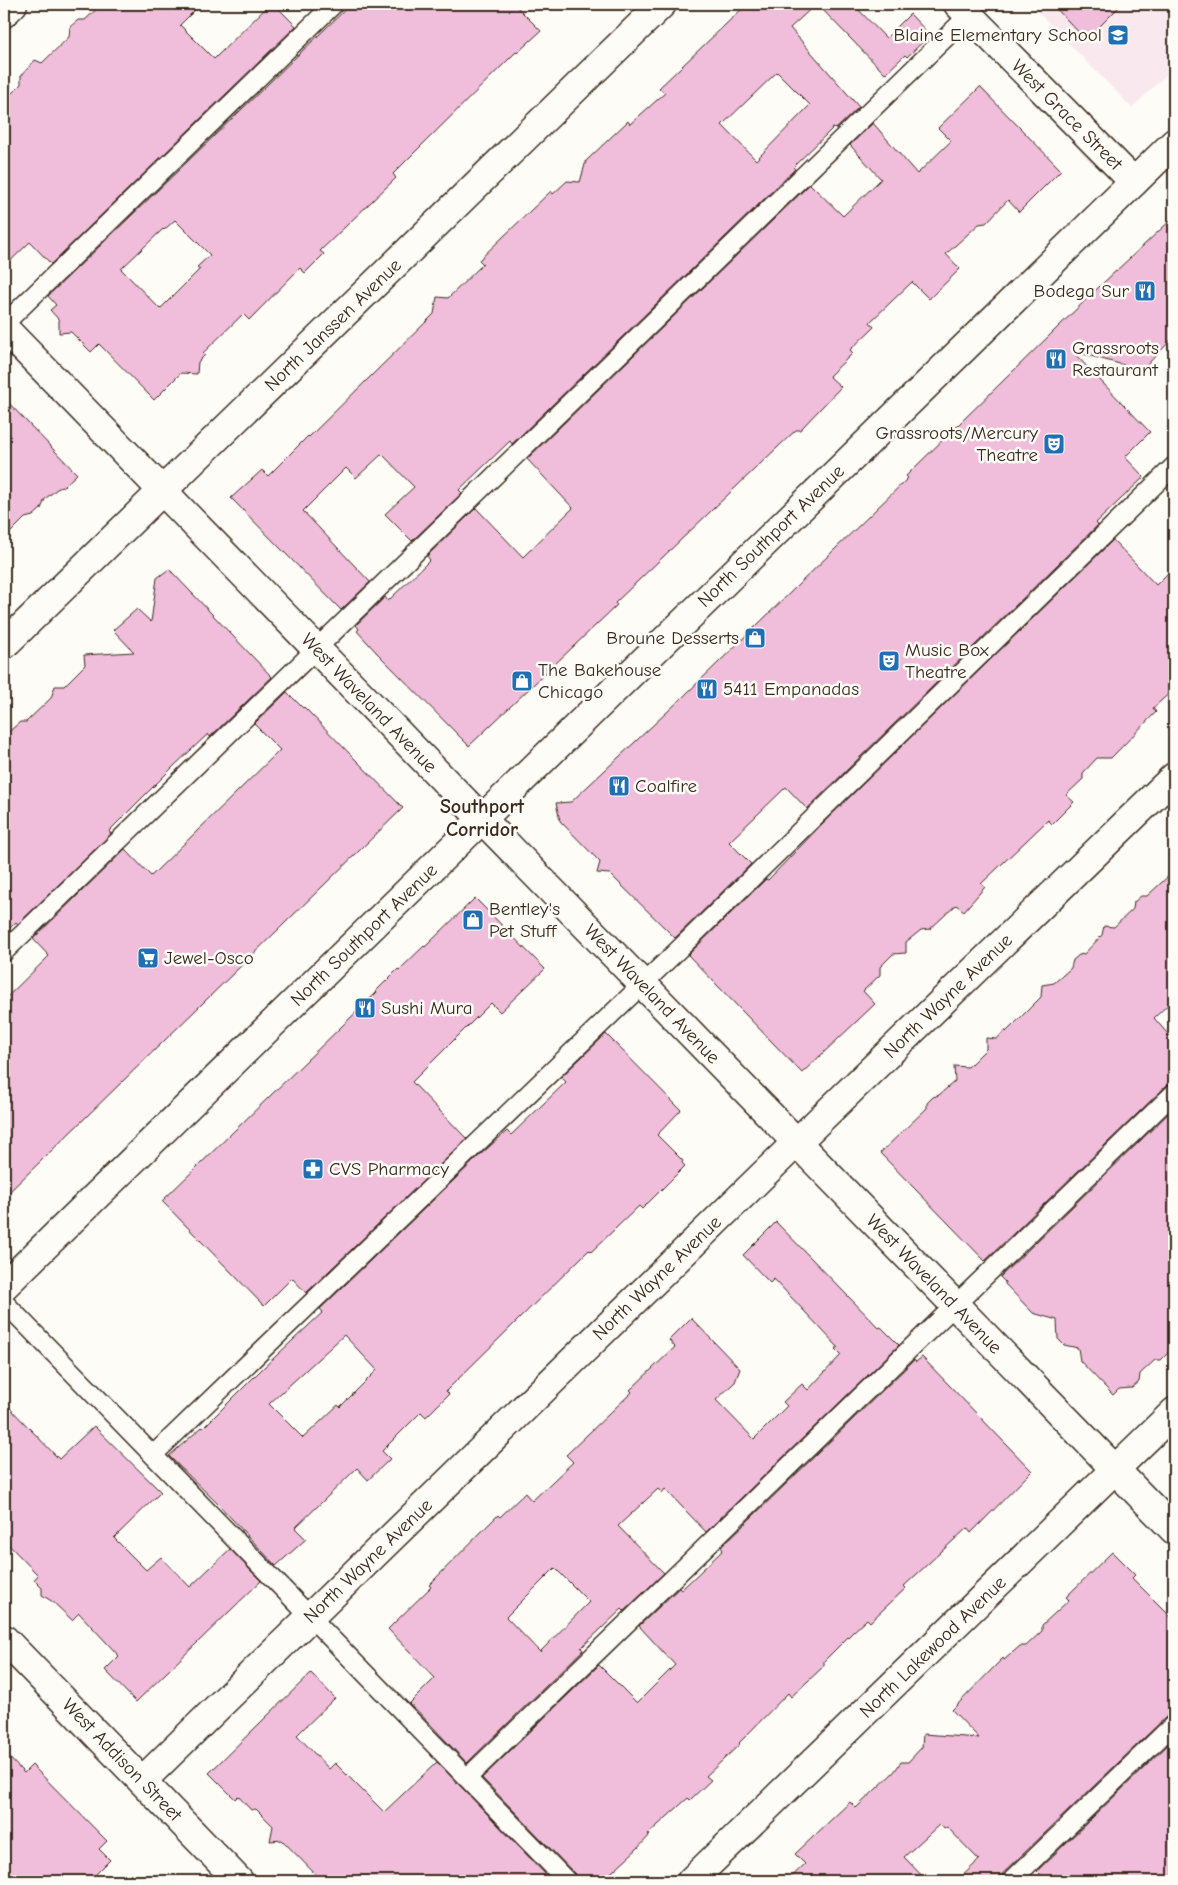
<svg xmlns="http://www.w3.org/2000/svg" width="1178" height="1885" viewBox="0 0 1178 1885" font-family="'Comic Neue',sans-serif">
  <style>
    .built { fill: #f9e9ef }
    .building { fill: #f0bddb; stroke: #3b2a1e; fill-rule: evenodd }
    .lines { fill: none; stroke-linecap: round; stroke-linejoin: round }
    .service-casing { stroke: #3b2a1e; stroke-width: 21 }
    .minor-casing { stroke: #3b2a1e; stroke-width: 31 }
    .tertiary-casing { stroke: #3b2a1e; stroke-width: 31 }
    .service { stroke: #fdfcf7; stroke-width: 18 }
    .minor { stroke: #fdfcf7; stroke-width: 28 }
    .tertiary { stroke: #fdfcf7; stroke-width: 28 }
    .labels { text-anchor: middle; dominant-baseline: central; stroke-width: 5; stroke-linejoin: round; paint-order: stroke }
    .poi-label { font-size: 19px; fill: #3b2a1e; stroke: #fdfcf7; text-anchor: start }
    .street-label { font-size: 19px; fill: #3b2a1e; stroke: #fdfcf7 }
    .neighbourhood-label { font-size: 20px; font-weight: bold; fill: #3b2a1e; stroke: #fdfcf7 }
  </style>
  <rect width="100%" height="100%" fill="#fdfcf7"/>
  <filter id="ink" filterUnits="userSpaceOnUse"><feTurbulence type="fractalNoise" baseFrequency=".02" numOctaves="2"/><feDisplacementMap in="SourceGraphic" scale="10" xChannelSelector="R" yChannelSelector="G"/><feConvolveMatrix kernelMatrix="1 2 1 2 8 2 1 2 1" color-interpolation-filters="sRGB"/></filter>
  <g filter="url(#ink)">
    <path class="built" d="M1030,4H1174V67L1132,108Z"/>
    <g class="building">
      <path d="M102,4H201L180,25L214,59L270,4H274L296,26L51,264L30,242L4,267V101L21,84V76L35,60L42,63L69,37L70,27L78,20H85Z"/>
      <path d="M351,4H514L541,31L517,53L516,52L417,150L393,174L396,178L320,251L324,254L305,273L300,268L249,320L243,314L203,353L205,355L198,362L197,374L181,373L154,400L99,344L91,352L71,332L59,333V320L50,310L56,305L48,296ZM175,220L210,255L197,267L200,269L160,309L121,269L163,229L164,230Z"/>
      <path d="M747,4H816L790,28L859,107L836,129L833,128L793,167L795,169L512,444L510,441L459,490L462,493L412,541L385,514L414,487L382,454L356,478L346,468L303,511L370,582L341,610L231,498L262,470L268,476L308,436L309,437L434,314L437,297L448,298L483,264L479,260L551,191L553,194L567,181L580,182L586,161L628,121L630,124L665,93L659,88ZM777,72L810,105L756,160L722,125Z"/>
      <path d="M817,4H853L886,38L910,14L930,35L907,57L905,55L885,74Z"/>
      <path d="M1052,4H1122L1086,40Z"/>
      <path d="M980,87L1061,170L1019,212L1008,200L986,223L979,224L946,254L960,269L929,299L912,282L870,322L874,327L850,350L853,353L829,376L841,387L800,430H796L759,465L615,603L617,605L469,746L377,653L357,631L359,629L356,625L385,597L388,601L430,560L427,556L476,508L523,557L573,508L527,459L810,184L843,216L881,179L850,145L873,123L917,174L951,141L938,128Z"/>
      <path d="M1174,217V337L1142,370L1072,351L1150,432L1125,457L1144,477L1096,523L1098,525L807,809L786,787L729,842L751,864L675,938L610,874L597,873L600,862L560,821L556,803L571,802L683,697L908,478L906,476L1102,284Z"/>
      <path d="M4,398L77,474L64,486L57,489L45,499L41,509L33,516L25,518L4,539Z"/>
      <path d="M1113,540L1156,585L1174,567V689L1153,708L1156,712L1111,758H1097L1083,773V779L1066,795L1074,802L1052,824L1048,820L981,884L985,887L964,911L956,905L930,929L921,930L906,942V953L893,954L880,967V975L863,991L875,1004L802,1073L688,955L766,879L768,880L822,824Z"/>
      <path d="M169,569L272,677L210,737L208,734L174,766L109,831L111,834L18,924L16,922L4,934V736L20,722H26L51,698L55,686H64L85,665L84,655L134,652L113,630L137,609L151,622L157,578Z"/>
      <path d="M287,692L303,708L304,707L403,808L4,1197V1000L49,956L33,939L125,849L151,876L280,750L254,724Z"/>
      <path d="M1174,871V999L1154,1018L1174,1041V1083L1167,1085L985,1261L880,1153L927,1108V1103L933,1097L939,1095L955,1081L954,1066L968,1067L986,1049V1038L997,1039L1005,1030L1006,1032L1041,997L1042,985L1054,983L1071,968L1073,960L1079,955L1084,954L1102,935L1104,926L1114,927L1133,909L1134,902L1141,896H1147Z"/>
      <path d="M475,898L545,969L500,1012L491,1003L412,1082L467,1139L306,1293L292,1278L264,1306L162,1201L377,992L376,991L398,969L399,970L424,946L425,947Z"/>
      <path d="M606,1034L681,1110L657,1135L683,1161L682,1163L685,1166L642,1209L639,1206L591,1252L589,1250L446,1391L449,1394L426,1417L421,1412L382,1451L390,1459L368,1480L357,1468L321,1503L295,1528L306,1539L276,1566L218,1504L169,1456L202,1427L203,1428L261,1370L323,1312L320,1309L481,1154L507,1131L511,1135L566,1082L561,1077ZM344,1335L377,1370L340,1407L338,1405L303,1438L269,1404Z"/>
      <path d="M1174,1108V1328L1168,1353L1161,1360H1155L1140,1374L1139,1382L1132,1388L1119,1389L1113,1395L1080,1361L1078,1348L1064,1345L1058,1339L1057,1320L1033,1313L1005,1284V1282L1000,1277Z"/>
      <path d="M776,1222L879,1328L881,1327L899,1345L706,1532L665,1489L662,1493L658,1489L618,1526L664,1573L624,1611L622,1609L581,1648L583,1650L467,1763L410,1703L435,1678L388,1629L431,1587L429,1585L498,1515L500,1517L525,1493L532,1501L573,1462L566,1455L632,1392L630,1390L675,1347L669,1340L691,1318L740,1369L735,1382L716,1400L754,1439L787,1406L783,1402L802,1384L808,1390L841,1355L835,1349L838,1347L774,1279L770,1283L743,1255ZM555,1568L589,1602L540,1652L506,1617Z"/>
      <path d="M922,1357L1032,1471L971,1533L967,1528L904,1586L906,1588L870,1622L867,1619L853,1632L824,1661V1666L791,1697L788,1693L739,1743L740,1744L706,1776L711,1780L690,1800L688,1798L648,1834L650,1835L637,1849L602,1881H577L575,1874L482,1778L599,1665L637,1703L675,1665L639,1626L679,1588L681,1590L723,1550L721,1547L914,1360L916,1362Z"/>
      <path d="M4,1402L59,1459L94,1426L161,1492L114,1538L146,1570L161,1557L190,1587L230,1549L261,1581L136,1702L105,1670L119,1656L79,1613L72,1620L53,1602L42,1595V1588L34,1580L38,1575L4,1540Z"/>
      <path d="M1112,1552L1135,1575L1132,1578L1174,1620V1714L1167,1716L995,1881H957L979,1860L947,1827L944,1829L940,1824L904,1857L927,1881H787L805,1864L795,1854L850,1802L856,1808L894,1772L901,1762H908L922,1747L923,1734L979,1738L952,1710L1003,1658L1004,1660L1020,1646H1026L1042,1631V1625L1069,1600L1066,1597Z"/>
      <path d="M311,1673L335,1698L297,1735L329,1769L335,1763L384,1812L437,1762L552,1881H322L282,1840L270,1841L273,1826L256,1809L251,1810L238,1796L235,1799L209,1773Z"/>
      <path d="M1174,1739V1881H1047L1037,1871Z"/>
      <path d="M4,1752L24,1773L32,1765L107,1841L99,1849L110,1860L89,1881H4Z"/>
    </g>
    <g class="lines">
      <g class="service-casing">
        <g id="service">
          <path d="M4,324L334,4"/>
          <path d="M4,952L969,15"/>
          <path d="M4,1302L567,1881"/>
          <path d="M153,1455L677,951L1174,466"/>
          <path d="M467,1778L1174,1093"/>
          <path d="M1011,1881L1174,1724"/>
        </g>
      </g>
      <g class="minor-casing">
        <g id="minor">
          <path d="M958,4L1134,182"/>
          <path d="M4,13L13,4"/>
          <path d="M4,328L1174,1530"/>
          <path d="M4,645L662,4"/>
          <path d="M142,1781L762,1176L1174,777"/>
          <path d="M691,1881L1174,1412"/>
        </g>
      </g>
      <g class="tertiary-casing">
        <g id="tertiary">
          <path d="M4,1286L1174,143"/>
          <path d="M4,1639L239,1881"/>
        </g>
      </g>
      <use href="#service" class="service"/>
      <use href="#minor" class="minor"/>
      <use href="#tertiary" class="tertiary"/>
    </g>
  </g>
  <defs>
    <g id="school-square" transform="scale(1.125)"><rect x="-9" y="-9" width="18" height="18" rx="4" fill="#1f6fb2" stroke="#fdfcf7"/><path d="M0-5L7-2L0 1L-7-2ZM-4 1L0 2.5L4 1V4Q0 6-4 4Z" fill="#fff"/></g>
    <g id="restaurant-square" transform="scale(1.125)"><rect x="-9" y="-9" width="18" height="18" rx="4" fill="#1f6fb2" stroke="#fdfcf7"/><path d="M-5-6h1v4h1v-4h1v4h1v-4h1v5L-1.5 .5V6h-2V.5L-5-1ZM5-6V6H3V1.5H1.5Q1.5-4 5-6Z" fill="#fff"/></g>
    <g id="theatre-square" transform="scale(1.125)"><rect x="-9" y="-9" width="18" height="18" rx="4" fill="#1f6fb2" stroke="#fdfcf7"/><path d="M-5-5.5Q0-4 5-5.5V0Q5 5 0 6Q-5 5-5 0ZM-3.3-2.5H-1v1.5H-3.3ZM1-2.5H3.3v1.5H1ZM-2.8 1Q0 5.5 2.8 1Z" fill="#fff"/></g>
    <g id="shop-square" transform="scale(1.125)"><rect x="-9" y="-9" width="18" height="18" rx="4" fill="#1f6fb2" stroke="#fdfcf7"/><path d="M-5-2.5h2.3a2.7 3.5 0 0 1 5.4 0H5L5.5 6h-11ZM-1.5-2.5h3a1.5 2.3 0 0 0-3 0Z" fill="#fff"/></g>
    <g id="supermarket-square" transform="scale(1.125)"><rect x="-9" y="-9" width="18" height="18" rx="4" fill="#1f6fb2" stroke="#fdfcf7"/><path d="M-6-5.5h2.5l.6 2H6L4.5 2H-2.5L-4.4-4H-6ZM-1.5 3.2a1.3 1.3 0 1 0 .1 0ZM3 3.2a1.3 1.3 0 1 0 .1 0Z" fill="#fff"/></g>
    <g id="pharmacy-square" transform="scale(1.125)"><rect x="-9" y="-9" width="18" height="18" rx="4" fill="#1f6fb2" stroke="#fdfcf7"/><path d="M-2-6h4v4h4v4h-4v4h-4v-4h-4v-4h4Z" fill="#fff"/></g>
  </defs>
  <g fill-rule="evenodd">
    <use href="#school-square" x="1118" y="35"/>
    <use href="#restaurant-square" x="1145" y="291"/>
    <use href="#restaurant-square" x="1056" y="359"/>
    <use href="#theatre-square" x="1054" y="444"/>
    <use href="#shop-square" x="755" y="638"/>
    <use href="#theatre-square" x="889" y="661"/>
    <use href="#shop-square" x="522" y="681"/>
    <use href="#restaurant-square" x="707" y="689"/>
    <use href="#restaurant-square" x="619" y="786"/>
    <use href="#shop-square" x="473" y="920"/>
    <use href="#supermarket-square" x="148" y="958"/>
    <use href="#restaurant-square" x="365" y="1008"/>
    <use href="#pharmacy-square" x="313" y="1169"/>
  </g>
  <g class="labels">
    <g class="poi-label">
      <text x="1102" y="35" text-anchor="end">Blaine Elementary School</text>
      <text x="1129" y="291" text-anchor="end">Bodega Sur</text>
      <text x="1072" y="348">Grassroots<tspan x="1072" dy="22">Restaurant</tspan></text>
      <text x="1038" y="433" text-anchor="end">Grassroots/Mercury<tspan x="1038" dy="22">Theatre</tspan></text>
      <text x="739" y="638" text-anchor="end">Broune Desserts</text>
      <text x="905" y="650">Music Box<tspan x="905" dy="22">Theatre</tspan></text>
      <text x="538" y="670">The Bakehouse<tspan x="538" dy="22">Chicago</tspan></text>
      <text x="723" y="689">5411 Empanadas</text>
      <text x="635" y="786">Coalfire</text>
      <text x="489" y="909">Bentley's<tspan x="489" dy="22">Pet Stuff</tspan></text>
      <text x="164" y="958">Jewel-Osco</text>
      <text x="381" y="1008">Sushi Mura</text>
      <text x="329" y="1169">CVS Pharmacy</text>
    </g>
    <g class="street-label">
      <text transform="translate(1067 115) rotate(45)">West Grace Street</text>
      <text transform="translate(333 325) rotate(-44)">North Janssen Avenue</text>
      <text transform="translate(771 536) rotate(-44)">North Southport Avenue</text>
      <text transform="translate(369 703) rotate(46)">West Waveland Avenue</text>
      <text transform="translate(364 935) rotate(-44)">North Southport Avenue</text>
      <text transform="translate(652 994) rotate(46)">West Waveland Avenue</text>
      <text transform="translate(948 996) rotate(-44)">North Wayne Avenue</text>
      <text transform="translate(657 1278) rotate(-44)">North Wayne Avenue</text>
      <text transform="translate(934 1284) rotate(46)">West Waveland Avenue</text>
      <text transform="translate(368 1561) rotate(-44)">North Wayne Avenue</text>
      <text transform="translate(933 1647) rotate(-44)">North Lakewood Avenue</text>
      <text transform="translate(122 1760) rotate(46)">West Addison Street</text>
    </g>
    <g class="neighbourhood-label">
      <text x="482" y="806">Southport<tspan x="482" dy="23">Corridor</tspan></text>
    </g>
  </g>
  <rect width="1178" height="1885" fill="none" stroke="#fdfcf7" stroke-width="20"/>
  <rect x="10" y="10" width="1158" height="1865" fill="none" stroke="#3b2a1e" stroke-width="2" filter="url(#ink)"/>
</svg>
